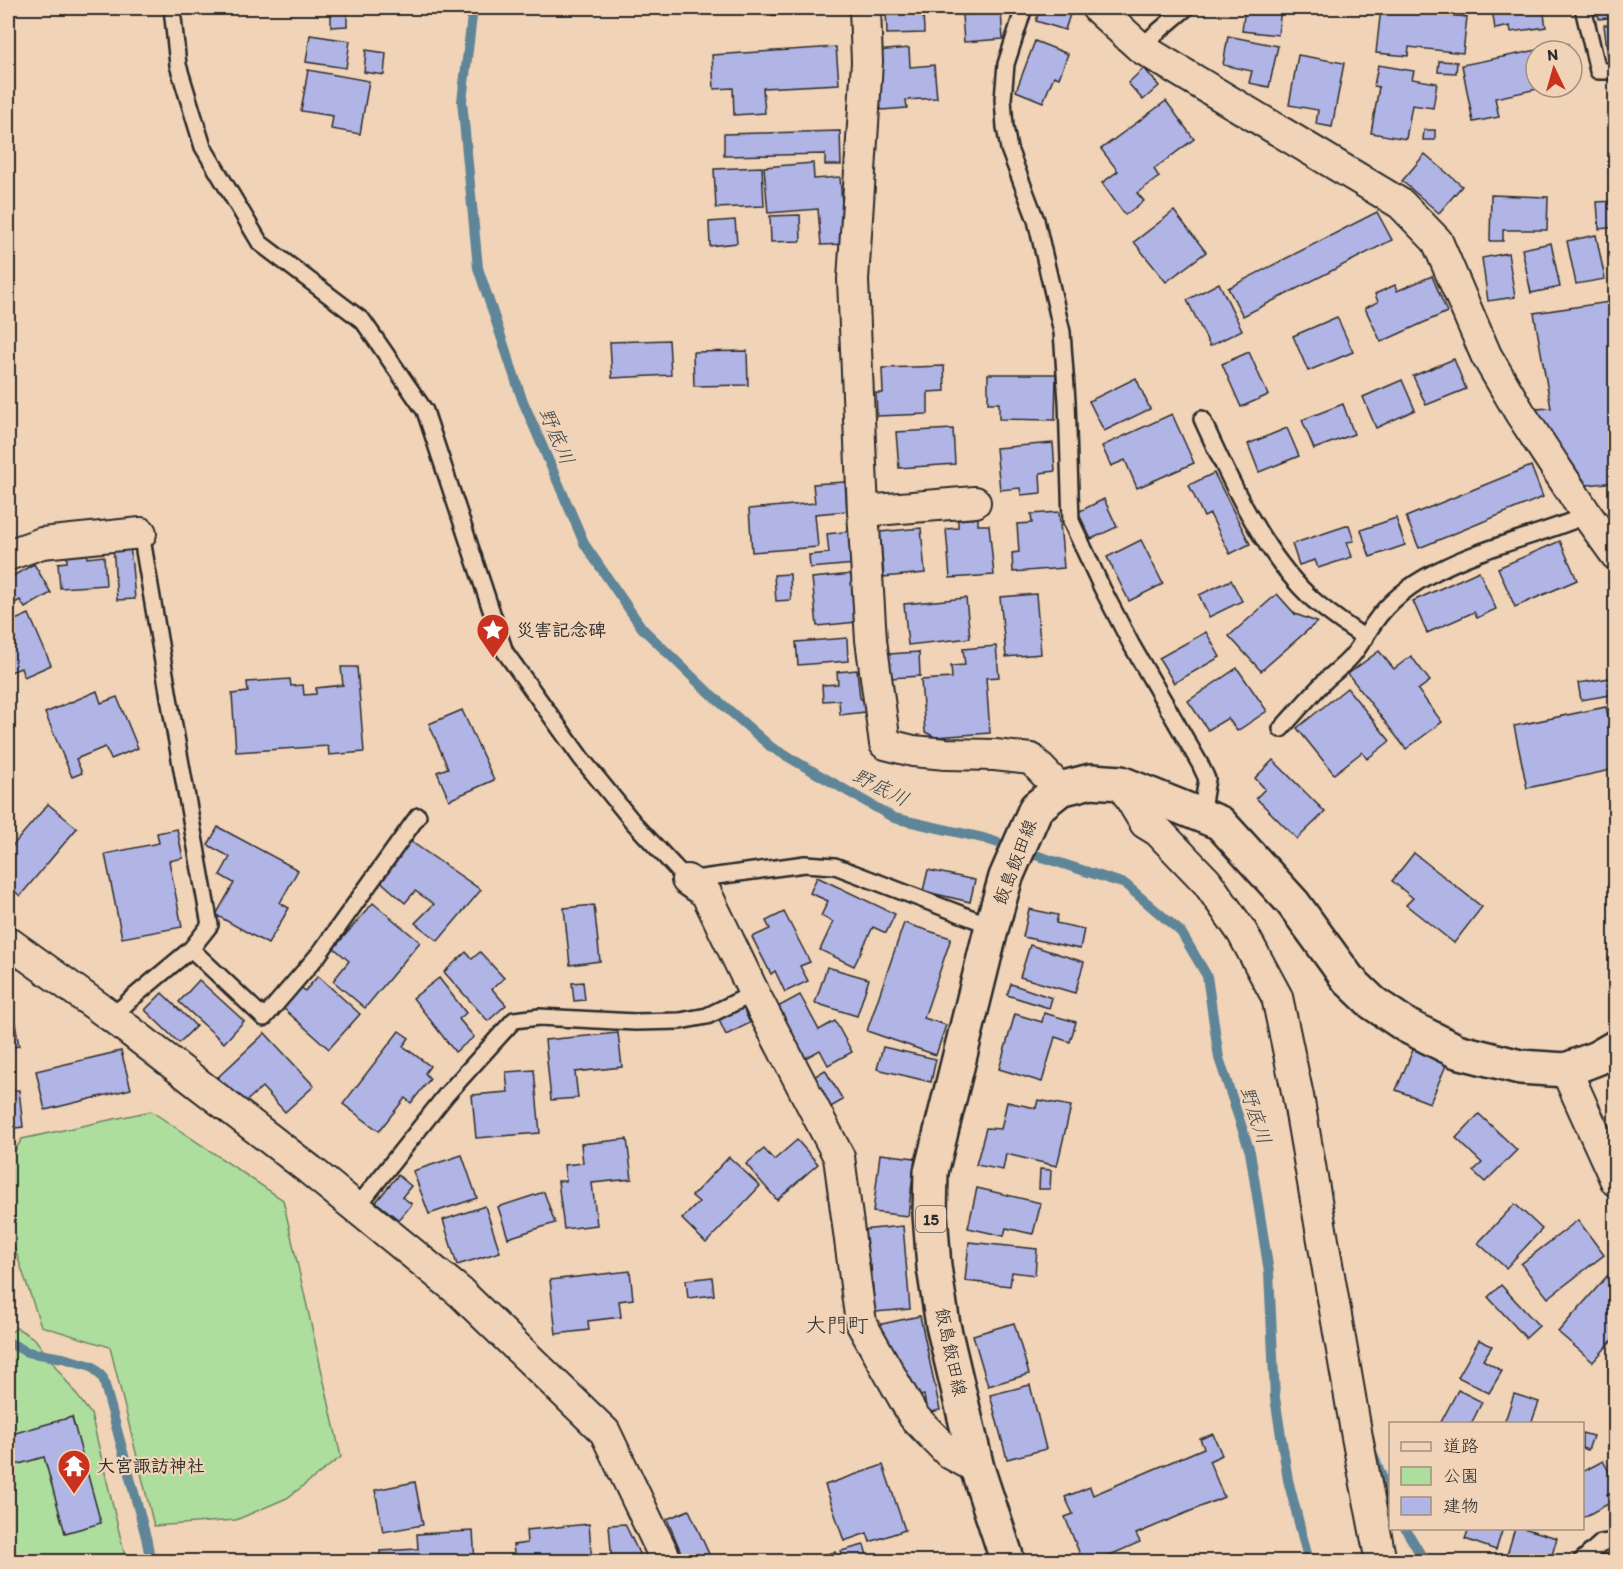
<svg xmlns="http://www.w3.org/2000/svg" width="1623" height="1569" viewBox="0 0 1623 1569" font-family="Itim,'Klee One',sans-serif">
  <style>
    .green { fill: #adde9e; stroke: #6c8464; stroke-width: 1.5 }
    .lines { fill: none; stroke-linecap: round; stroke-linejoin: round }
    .stream { stroke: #5e8698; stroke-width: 10 }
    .building { fill: #b1b5e6; stroke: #2b2b2b; stroke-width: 1.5 }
    .lane-casing { stroke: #2b2b2b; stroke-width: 20 }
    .street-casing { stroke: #2b2b2b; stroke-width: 34 }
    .primary-casing { stroke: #2b2b2b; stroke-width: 38 }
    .lane { stroke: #f1d3b7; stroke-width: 15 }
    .street { stroke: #f1d3b7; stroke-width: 30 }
    .primary { stroke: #f1d3b7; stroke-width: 33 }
    .labels { text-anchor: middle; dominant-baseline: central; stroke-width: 4.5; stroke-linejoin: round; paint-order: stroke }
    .shield { fill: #f1d3b7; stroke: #665d55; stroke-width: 1.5 }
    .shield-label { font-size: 16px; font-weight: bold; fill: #2b2b2b }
    .poi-label { font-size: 18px; font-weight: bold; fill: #2b2b2b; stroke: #f1d3b7; text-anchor: start }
    .street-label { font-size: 18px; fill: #2b2b2b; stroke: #f1d3b7 }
    .water-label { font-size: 20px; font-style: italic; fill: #3c494f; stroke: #f1d3b7 }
    .quarter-label { font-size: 21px; fill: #2b2b2b; stroke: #f1d3b7 }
  </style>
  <rect width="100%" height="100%" fill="#f1d3b7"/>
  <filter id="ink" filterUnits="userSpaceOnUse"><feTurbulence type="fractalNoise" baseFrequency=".0167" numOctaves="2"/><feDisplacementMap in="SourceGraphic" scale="12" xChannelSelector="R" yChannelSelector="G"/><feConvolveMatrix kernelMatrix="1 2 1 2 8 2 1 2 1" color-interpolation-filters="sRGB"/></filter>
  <g filter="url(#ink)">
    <g class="green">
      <path d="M151,1111L283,1200L341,1457L287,1498L236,1520L154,1526L110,1347L41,1326L8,1229V1161L22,1139Z"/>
      <path d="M17,1328L35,1339L91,1414L126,1561L8,1562V1334Z"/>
    </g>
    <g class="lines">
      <g class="stream">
        <path d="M473,8L462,101L478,268L522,399L585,545L642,628L706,690L771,747L894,818L983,838L1125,884L1181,932L1207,976L1219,1058L1250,1152L1269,1272L1275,1398L1288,1480L1309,1562"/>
        <path d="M8,1342L27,1352L63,1358L92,1366L103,1378L146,1537L151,1562"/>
        <path d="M1373,1454L1390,1497"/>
        <path d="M1405,1528L1425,1562"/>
      </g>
    </g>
    <g class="building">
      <path d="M331,8H347V26L331,27Z"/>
      <path d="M758,8H779L775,16Z"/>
      <path d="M886,8H923L924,33L887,34Z"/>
      <path d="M1040,8H1062L1071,11L1065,30L1036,21Z"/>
      <path d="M1245,8H1281L1278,35L1242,31Z"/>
      <path d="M1381,8L1467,17L1463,53L1409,47L1408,56L1376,53Z"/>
      <path d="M1492,8H1543L1546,27L1511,32L1510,26L1495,29Z"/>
      <path d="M1597,8H1616V17L1599,19Z"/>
      <path d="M1001,12L1003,39L964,42L962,15Z"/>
      <path d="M1616,23V56L1608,57L1604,25Z"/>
      <path d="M310,35L350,41L346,68L306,62Z"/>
      <path d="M1228,36L1278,46L1269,87L1249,83L1252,71L1223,65Z"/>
      <path d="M1035,41L1068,54L1059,78L1054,76L1043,102L1016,91Z"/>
      <path d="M1568,44L1569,51H1536V87H1547L1495,98L1499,117L1473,122L1462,65Z"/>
      <path d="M836,47L839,84L763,88L765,113L734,115L733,88L714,89L712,55Z"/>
      <path d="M909,48L910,67L934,65L937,98L906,100L907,108L881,110L876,51Z"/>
      <path d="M366,50L386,53L384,75L364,72Z"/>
      <path d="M1298,55L1344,63L1332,127L1316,124L1318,110L1289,105Z"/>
      <path d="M1439,61L1457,62L1456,73L1438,72Z"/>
      <path d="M1378,65L1414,71L1412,79L1437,83L1433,108L1412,105L1406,139L1371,133L1379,87L1374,86Z"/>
      <path d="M1144,68L1159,86L1143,100L1128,83Z"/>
      <path d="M308,70L369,81L360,134L331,129L333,116L301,111Z"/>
      <path d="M1166,101L1194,139L1154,169L1159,177L1137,193L1144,201L1125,215L1102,183L1118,171L1101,149Z"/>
      <path d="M1424,130H1435V140H1423Z"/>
      <path d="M840,131L841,165H825V154L724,156V134Z"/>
      <path d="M1425,154L1462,186L1439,213L1402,181Z"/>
      <path d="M813,163L814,179L840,177L845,244L821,245L818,209L768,213L764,167Z"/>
      <path d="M762,167L764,206L716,208L714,169Z"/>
      <path d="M1491,195L1548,197L1547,230H1503V241H1490Z"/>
      <path d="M1616,201V227L1599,229L1597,202Z"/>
      <path d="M1174,211L1206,252L1166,282L1134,242Z"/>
      <path d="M1377,212L1392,240L1243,316L1228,288Z"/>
      <path d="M800,215L801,241L771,242L770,216Z"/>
      <path d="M735,220L737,243L710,246L709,222Z"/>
      <path d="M1596,235L1605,279L1576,284L1567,241Z"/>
      <path d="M1551,243L1560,287L1531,293L1522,249Z"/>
      <path d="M1508,253L1515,297L1488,301L1482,258Z"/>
      <path d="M1432,276L1447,312L1381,342L1365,308L1378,302L1375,294L1395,285L1397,291Z"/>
      <path d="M1219,283L1242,330L1210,346L1187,300Z"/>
      <path d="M1616,301V482L1587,485L1535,409L1551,408L1534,313Z"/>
      <path d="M1337,317L1353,352L1308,371L1293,336Z"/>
      <path d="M669,340L671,375L612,378L610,342Z"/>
      <path d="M747,351L748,385L694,386L693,352Z"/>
      <path d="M1249,352L1268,395L1241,407L1222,364Z"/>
      <path d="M1454,359L1466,389L1426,405L1413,376Z"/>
      <path d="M944,366L945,391L928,392V414L877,416L876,393H883L882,368Z"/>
      <path d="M988,374H1056L1055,420L999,419V403H988Z"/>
      <path d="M1136,378L1150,409L1104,431L1089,401Z"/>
      <path d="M1402,380L1415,410L1376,428L1363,397Z"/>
      <path d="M1343,404L1354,434L1314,449L1302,420Z"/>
      <path d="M1172,414L1194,463L1137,488L1125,460L1111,466L1102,446Z"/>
      <path d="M1287,428L1299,456L1259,472L1248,444Z"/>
      <path d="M953,429L955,464L899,468L896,432Z"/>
      <path d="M1053,443L1055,471L1040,473L1041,493L1021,495L1020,488L1000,490L996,448Z"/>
      <path d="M1531,466L1543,497L1419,548L1406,517Z"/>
      <path d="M1214,473L1250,544L1230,554L1210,514L1204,517L1189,485Z"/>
      <path d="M845,482L847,511L815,514L818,547L752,552L749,509L815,503L813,484Z"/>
      <path d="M1104,499L1117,527L1091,539L1078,512Z"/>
      <path d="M1059,512L1064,568L1013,572L1012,553L1019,552L1017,524L1032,523L1031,514Z"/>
      <path d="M978,518V525H989L994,575L950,578L946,529L958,528V520Z"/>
      <path d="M1396,518L1405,545L1370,557L1361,530Z"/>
      <path d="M1349,525L1354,541L1347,542L1352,557L1318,568L1315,560L1299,565L1292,544Z"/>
      <path d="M921,528L925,573L884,577L880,532Z"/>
      <path d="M852,531L855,564L810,568L809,555L829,553L827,534Z"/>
      <path d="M1141,540L1163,584L1129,601L1107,557Z"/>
      <path d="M1560,541L1577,580L1515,607L1498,568Z"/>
      <path d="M130,544L135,599L117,600L113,546Z"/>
      <path d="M87,553V558L104,556L106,585L60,588L58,563L67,562V555Z"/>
      <path d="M34,564L51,593L25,608L20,600L8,607V570L9,569L13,576Z"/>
      <path d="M1479,571L1496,609L1477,618L1474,612L1427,633L1413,601Z"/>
      <path d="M790,574L791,600L776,601L774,575Z"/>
      <path d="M852,574L857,622L817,626L812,578Z"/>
      <path d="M1231,580L1242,601L1209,617L1199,595Z"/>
      <path d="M1036,594L1041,654L1006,657L1000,597Z"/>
      <path d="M1277,594L1295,614L1317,622L1261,671L1229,636Z"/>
      <path d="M966,598L970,638L908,645L904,604Z"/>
      <path d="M29,614L51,665L24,677L21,668L8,673V623Z"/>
      <path d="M1206,632L1220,657L1174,683L1159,658Z"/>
      <path d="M847,638L848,661L798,665L796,642Z"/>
      <path d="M996,646L999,677L986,678L990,733L935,737L925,732L921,680L952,678L951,666L965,665L963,649Z"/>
      <path d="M1379,651L1394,669L1411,656L1430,681L1418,690L1442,722L1406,749L1348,674Z"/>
      <path d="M919,652L920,676L891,678L889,654Z"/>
      <path d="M341,667H357L364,752L329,755L328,746L236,752L232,694L248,692L247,682L290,679L291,686L303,685L304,695L316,694V688L343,685Z"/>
      <path d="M1237,668L1267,711L1237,731L1228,718L1208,730L1188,701Z"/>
      <path d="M857,670L860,698L864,701L865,712L840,715L839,700L823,701L822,685L838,684L837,672Z"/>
      <path d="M1616,677V694L1581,700L1578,683Z"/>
      <path d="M1347,688L1390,741L1367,759L1362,752L1334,774L1297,728Z"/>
      <path d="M97,691L101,703L117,697L138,748L111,759L105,747L76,759L82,773L72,777L45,713Z"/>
      <path d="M1606,707L1616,752V769L1527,788L1514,726Z"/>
      <path d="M462,710L494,780L449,800L437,772L448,768L429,724Z"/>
      <path d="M1273,760L1325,812L1297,839L1256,798L1265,789L1255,778Z"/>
      <path d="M48,804L77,828L20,896L8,885V851Z"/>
      <path d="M218,827L298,870L280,903L289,908L268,944L216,915L234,883L220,875L230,857L208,845Z"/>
      <path d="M177,829L183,858L169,861L182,927L122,938L105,854L159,843L157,833Z"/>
      <path d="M410,841L481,890L438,941L415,923L434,904L415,891L405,903L377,878Z"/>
      <path d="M1414,853L1482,907L1454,943L1406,905L1413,898L1392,881Z"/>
      <path d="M928,870L975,880L970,902L923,891Z"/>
      <path d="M817,877L895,914L886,933L873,927L854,966L820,950L833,922L821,916L828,901L810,893Z"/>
      <path d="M373,903L420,942L365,1008L333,981L349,961L334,948Z"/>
      <path d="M594,905L600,961L570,965L564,908Z"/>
      <path d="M1029,909L1058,915L1056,923L1084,929L1080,949L1023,937Z"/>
      <path d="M784,912L810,962L800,966L808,981L785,992L775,971L771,974L752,937L770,929L766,921Z"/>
      <path d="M904,923L951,938L924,1018L946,1025L936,1055L867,1031Z"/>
      <path d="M1030,945L1084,962L1075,993L1020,977Z"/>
      <path d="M466,952L472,959L480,952L504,978L492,989L506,1005L488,1021L444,972Z"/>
      <path d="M827,967L869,979L857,1016L815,1003Z"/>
      <path d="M318,976L360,1014L329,1049L283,1008L301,987L305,991Z"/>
      <path d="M439,978L466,1013L459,1019L474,1037L455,1052L413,998Z"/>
      <path d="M199,980L244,1021L224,1043L179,1002Z"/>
      <path d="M583,982L585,1000L574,1001L572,983Z"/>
      <path d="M1011,984L1052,998L1049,1008L1007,995Z"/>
      <path d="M162,993L196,1026L179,1043L145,1010Z"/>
      <path d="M800,995L819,1030L835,1021L852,1052L828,1065L820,1050L802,1060L774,1009Z"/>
      <path d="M12,1007L19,1046L8,1048V1008Z"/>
      <path d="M743,1008L750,1023L726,1035L719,1020Z"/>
      <path d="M1044,1013L1076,1022L1070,1042L1055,1037L1042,1082L999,1069L1015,1014L1042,1022Z"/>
      <path d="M399,1031L409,1038L403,1046L430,1066L425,1073L430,1079L411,1103L405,1098L379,1131L343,1104Z"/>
      <path d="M265,1033L314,1086L285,1112L262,1087L241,1106L216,1079Z"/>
      <path d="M618,1033L622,1067L575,1072L578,1098L551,1100L545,1040Z"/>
      <path d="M1416,1043L1437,1052L1435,1058L1447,1063L1430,1103L1396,1090Z"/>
      <path d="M883,1047L936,1059L931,1082L877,1069Z"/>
      <path d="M121,1051L131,1089L45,1110L36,1071Z"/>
      <path d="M534,1070L540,1133L476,1138L472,1095L508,1092L506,1072Z"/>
      <path d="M825,1070L843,1100L829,1108L812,1078Z"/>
      <path d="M19,1090L23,1127L8,1129V1091Z"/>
      <path d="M1038,1100L1071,1106L1057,1166L1006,1154L1003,1170L976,1165L986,1128L1001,1129L1007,1102L1036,1108Z"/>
      <path d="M1479,1114L1517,1150L1485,1182L1473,1171L1482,1163L1456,1138Z"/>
      <path d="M627,1139L632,1179L592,1183L597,1225L564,1229L558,1181H566L564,1165L583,1163L581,1144Z"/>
      <path d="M797,1140L818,1164L777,1200L746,1164L764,1149L774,1160Z"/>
      <path d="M880,1154L915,1158L908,1216L873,1212Z"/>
      <path d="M462,1155L477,1198L429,1214L413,1171Z"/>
      <path d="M729,1157L760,1186L706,1243L682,1219L699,1202L692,1196Z"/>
      <path d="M1040,1169L1051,1170L1050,1189H1039Z"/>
      <path d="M398,1175L411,1186L402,1197L412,1204L399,1220L376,1202Z"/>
      <path d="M977,1188L1041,1203L1033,1234L1006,1228L1004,1236L968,1228Z"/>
      <path d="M544,1192L555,1223L508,1238L498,1207Z"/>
      <path d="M1515,1204L1542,1229L1506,1268L1478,1243Z"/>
      <path d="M485,1206L500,1252L457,1265L443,1220Z"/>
      <path d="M1578,1220L1604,1255L1548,1298L1521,1264Z"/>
      <path d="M903,1226L910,1309L875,1312L871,1265H864L861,1230Z"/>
      <path d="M969,1242L1037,1249L1035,1275L1012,1272L1010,1286L965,1281Z"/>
      <path d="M1616,1266V1287L1610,1293L1616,1298V1336L1593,1362L1558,1332Z"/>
      <path d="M630,1271L633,1299L619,1301L621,1317L588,1321L589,1330L556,1334L550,1280Z"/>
      <path d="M712,1277L714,1295L688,1298L686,1280Z"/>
      <path d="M1501,1285L1539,1326L1526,1338L1488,1297Z"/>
      <path d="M920,1316L940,1410L927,1413L924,1395L913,1397L877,1325Z"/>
      <path d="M1014,1323L1029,1374L988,1386L973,1335Z"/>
      <path d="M1479,1340L1492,1346L1483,1360L1502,1371L1489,1393L1458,1377Z"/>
      <path d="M1030,1385L1046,1449L1007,1459L990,1395Z"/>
      <path d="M1458,1390L1482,1402L1471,1424H1440Z"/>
      <path d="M1514,1394L1539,1402L1531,1424H1504Z"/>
      <path d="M72,1417L101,1523L65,1533L44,1457L12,1466L8,1450V1435Z"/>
      <path d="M1582,1433L1593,1436L1588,1450L1582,1448Z"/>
      <path d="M1213,1434L1222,1455L1209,1461L1224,1497L1136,1534L1140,1542L1094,1562H1083L1065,1517L1073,1514L1065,1497L1090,1487L1093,1495L1204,1448L1200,1439Z"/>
      <path d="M1603,1461L1616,1484V1490L1607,1494L1612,1502L1582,1518V1472Z"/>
      <path d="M883,1465L905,1530L870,1542L867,1533L844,1541L825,1485Z"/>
      <path d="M415,1482L423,1525L383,1532L375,1490Z"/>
      <path d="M689,1510L709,1554L693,1562H685L667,1519Z"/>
      <path d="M589,1524L592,1562H515L513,1545L527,1543L526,1530Z"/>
      <path d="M625,1524L643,1562H612L609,1525Z"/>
      <path d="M1469,1528H1503L1496,1550L1465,1539Z"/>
      <path d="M1515,1528H1523L1557,1538L1550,1562H1529L1507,1555Z"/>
      <path d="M473,1531L475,1562H380V1551L418,1549L417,1534Z"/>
      <path d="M864,1545L869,1562H844L841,1551Z"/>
      <path d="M835,1552L837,1562H795Z"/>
      <path d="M1602,1553L1616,1559V1562H1598Z"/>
      <path d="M1446,1554L1468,1560L1467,1562H1444Z"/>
    </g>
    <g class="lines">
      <g class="lane-casing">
        <g id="lane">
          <path d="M172,8L178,65L203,147L260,243L363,321L425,411L505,652L581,758L633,822L687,880L805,864L835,866L992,926"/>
          <path d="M1024,8L1006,64L1003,99L1005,127L1009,149L1036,220L1062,332L1067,401L1071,521L1102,588L1131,644L1200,764L1207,779L1201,815"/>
          <path d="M1583,8L1598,71H1616"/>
          <path d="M1141,48L1153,36L1186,8"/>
          <path d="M1202,419C1229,478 1261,550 1309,596C1326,612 1346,625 1365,638"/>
          <path d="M1281,729C1296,712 1311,695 1327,679C1335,672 1344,665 1351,657C1360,647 1366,634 1374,623C1389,601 1413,583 1437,571C1485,546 1538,536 1587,515"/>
          <path d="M191,949L264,1018L319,954L418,816"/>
          <path d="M112,1017L130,1000L191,949L210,925L171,709L141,533"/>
          <path d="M357,1207L446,1095L514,1020L539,1017L635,1022L680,1021L707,1016L742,999"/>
          <path d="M1580,1562L1601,1543L1616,1541"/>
        </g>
      </g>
      <g class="street-casing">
        <g id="street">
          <path d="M865,8L867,62L853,280L863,511L871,640L885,744L913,751L946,754L995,755L1031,759L1060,789"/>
          <path d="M1097,8L1141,48L1401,204L1437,241L1486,355L1520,413L1587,515L1616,555"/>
          <path d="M863,511L975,502"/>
          <path d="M8,555L42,543L141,533"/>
          <path d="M1121,783L1145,823L1158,831L1207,882L1242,932L1277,997L1298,1096L1357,1437L1381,1562"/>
          <path d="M687,880L706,893L757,999L839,1157L861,1323L914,1417L949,1453L977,1468"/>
          <path d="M8,942L112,1017L310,1170L460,1292L605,1432L667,1562"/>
          <path d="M1566,1070L1616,1181"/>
        </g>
      </g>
      <g class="primary-casing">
        <path id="primary" d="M1008,1562L977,1468L943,1325L934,1267L930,1214L931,1172L992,926L1006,877L1036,808L1060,789L1091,781L1121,783L1220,823L1293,903L1348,979L1373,1003L1407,1026L1457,1051L1520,1067L1566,1070L1597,1058L1616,1047"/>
      </g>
      <use href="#lane" class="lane"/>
      <use href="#street" class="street"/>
      <use href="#primary" class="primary"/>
    </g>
  </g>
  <defs>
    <g id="sight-pin" transform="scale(1.725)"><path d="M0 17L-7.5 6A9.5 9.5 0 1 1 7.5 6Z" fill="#c8321e" stroke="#f1d3b7"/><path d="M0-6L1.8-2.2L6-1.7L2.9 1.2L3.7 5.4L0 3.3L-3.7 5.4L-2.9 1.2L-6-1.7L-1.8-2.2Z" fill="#fff"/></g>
    <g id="temple-pin" transform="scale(1.725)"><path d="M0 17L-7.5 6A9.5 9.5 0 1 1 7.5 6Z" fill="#c8321e" stroke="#f1d3b7"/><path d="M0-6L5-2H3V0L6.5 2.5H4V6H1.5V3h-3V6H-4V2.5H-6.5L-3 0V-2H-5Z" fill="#fff"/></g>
  </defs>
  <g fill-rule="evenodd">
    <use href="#sight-pin" x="493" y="630"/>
    <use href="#temple-pin" x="74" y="1466"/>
  </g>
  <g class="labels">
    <rect class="shield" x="916" y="1206" width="30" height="26" rx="4.5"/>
    <g class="shield-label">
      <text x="931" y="1219">15</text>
    </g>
    <g class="poi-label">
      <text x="516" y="630">災害記念碑</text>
      <text x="97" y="1466">大宮諏訪神社</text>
    </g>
    <g class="street-label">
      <text transform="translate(1015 862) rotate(-69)">飯島飯田線</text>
      <text transform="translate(951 1352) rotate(78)">飯島飯田線</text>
    </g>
    <g class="water-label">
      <text transform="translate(557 436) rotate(67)">野底川</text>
      <text transform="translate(881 787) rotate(27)">野底川</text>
      <text transform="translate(1256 1115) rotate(72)">野底川</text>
    </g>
    <g class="quarter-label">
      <text x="837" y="1324">大門町</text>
    </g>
  </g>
  <rect width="1623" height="1569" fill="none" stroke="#f1d3b7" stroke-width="30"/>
  <rect x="15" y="15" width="1593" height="1539" fill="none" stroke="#2b2b2b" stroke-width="2" filter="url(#ink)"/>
  <rect x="1389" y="1422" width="195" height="108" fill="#f1d3b7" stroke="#a2907f" stroke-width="1.5"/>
  <rect x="1401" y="1442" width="30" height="9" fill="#f1d3b7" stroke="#a2907f" stroke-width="1.5"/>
  <text x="1443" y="1452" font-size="18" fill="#2b2b2b">道路</text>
  <rect x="1401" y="1467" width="30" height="18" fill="#adde9e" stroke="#a2907f" stroke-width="1.5"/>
  <text x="1443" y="1482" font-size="18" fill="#2b2b2b">公園</text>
  <rect x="1401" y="1497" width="30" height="18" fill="#b1b5e6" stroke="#a2907f" stroke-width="1.5"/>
  <text x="1443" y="1512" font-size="18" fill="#2b2b2b">建物</text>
  <g transform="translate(1554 69) rotate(355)"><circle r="28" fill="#f1d3b7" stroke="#a2907f" stroke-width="1.5"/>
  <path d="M0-4.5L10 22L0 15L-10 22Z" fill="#c8321e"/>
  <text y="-9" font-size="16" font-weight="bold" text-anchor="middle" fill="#2b2b2b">N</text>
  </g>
</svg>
